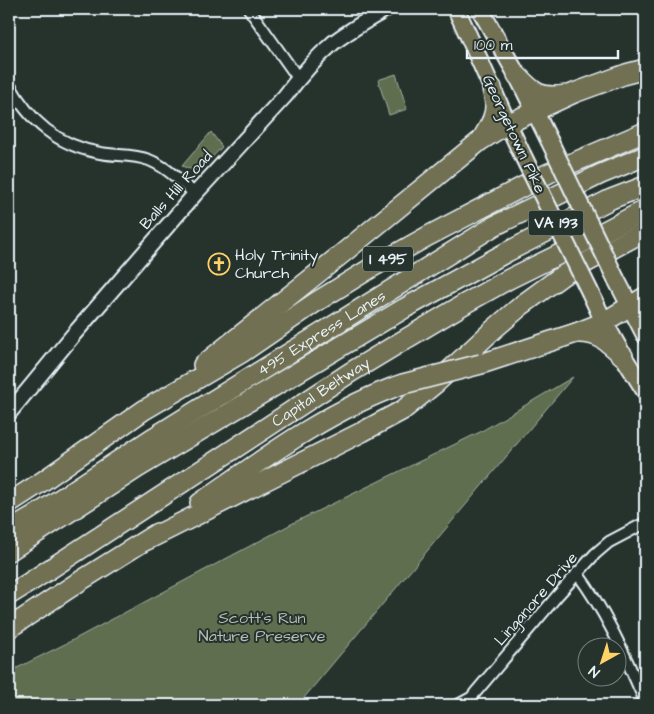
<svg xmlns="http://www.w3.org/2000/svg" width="654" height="714" viewBox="0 0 654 714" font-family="'Architects Daughter',sans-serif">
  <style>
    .green { fill: #5f6e50; stroke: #a4b0a4 }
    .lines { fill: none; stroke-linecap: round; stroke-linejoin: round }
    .street-casing { stroke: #e8f1f8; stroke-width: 14 }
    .secondary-casing { stroke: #e8f1f8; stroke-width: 18 }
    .primary-casing { stroke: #e8f1f8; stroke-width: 20 }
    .highway-casing { stroke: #e8f1f8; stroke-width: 22 }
    .street { stroke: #26332d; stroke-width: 10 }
    .secondary { stroke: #26332d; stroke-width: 14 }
    .primary { stroke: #716f52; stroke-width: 16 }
    .highway { stroke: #716f52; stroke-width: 19 }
    .primary-bridge-casing { stroke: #e8f1f8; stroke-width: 20; stroke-linecap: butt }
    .highway-bridge-casing { stroke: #e8f1f8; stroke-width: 22; stroke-linecap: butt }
    .primary-bridge { stroke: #716f52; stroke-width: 16 }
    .highway-bridge { stroke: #716f52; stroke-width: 19 }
    .labels { text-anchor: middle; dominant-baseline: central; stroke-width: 4; stroke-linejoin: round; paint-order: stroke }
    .shield { fill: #26332d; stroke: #aeb8bb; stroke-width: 1 }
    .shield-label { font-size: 15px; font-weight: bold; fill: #e8f1f8 }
    .street-label { font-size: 16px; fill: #e8f1f8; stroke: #26332d }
    .poi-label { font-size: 16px; fill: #e8f1f8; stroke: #26332d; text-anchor: start }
    .park-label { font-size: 16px; fill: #b1bdb5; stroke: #26332d }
  </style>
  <rect width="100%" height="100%" fill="#26332d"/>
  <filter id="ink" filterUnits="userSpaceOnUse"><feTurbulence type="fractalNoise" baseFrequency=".02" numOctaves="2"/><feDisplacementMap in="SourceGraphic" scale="10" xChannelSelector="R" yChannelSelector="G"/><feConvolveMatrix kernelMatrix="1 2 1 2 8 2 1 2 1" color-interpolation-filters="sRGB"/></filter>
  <g filter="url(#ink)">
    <g class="green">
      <path d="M396,74L407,109L389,115L378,80Z"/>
      <path d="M211,132L222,147L198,172L182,166Z"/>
      <path d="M573,377L298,705H9V672L73,640L297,521L480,432Z"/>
    </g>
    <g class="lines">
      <g class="street-casing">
        <g id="street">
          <path d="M249,9L298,78"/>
          <path d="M9,84C30,122 57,145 100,153C116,156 133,154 149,160C167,167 181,182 195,194"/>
          <path d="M577,573C607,613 625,656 645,701"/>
          <path d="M458,705L471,698L475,693L557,596L595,554L609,542L645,523"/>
        </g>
      </g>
      <g class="secondary-casing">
        <path id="secondary" d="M9,413L74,334L195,194L285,96C300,76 315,59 333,43C350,30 368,20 386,9"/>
      </g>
      <g class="primary-casing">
        <g id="primary">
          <path d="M456,9C479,57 499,106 522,154"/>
          <path d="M480,9L517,75L549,140"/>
          <path d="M616,279L645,335"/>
          <path d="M590,292L604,322L623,356L645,391"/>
        </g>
      </g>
      <g class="highway-casing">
        <g id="highway">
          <path d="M517,75C534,93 540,99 566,95"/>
          <path d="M482,139C488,128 496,117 495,105C495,99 493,93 492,88"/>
          <path d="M577,333C598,332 608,342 623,356"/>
          <path d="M481,364L576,333L604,322L645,297"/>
          <path d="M203,365L343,253L480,141L507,124L574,93L626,74L645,69"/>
          <path d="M9,503L43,481L144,410L243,352L316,302L371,268L428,236L549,173L645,132"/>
          <path d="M200,503C263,459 330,409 403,384"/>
          <path id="s1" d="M9,531L33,517L154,437L494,226L601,174L645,156"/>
          <path d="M147,540L362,432L403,410L436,383L494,329L522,305L563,275L645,231"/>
          <path d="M9,551L139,467L405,308L507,252L611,199L645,186"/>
          <path id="s2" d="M9,595L30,582L243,443L351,372L404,340L466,303L509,279L578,245L645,210"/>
          <path d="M9,628L77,583L157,533"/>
        </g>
      </g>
      <use href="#street" class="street"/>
      <use href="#secondary" class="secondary"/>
      <use href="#primary" class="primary"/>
      <use href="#highway" class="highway"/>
      <g class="primary-bridge-casing">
        <g id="primary-bridge">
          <path d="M549,140L616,279"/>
          <path d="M522,154L590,292"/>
        </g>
      </g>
      <g class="highway-bridge-casing">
        <path id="highway-bridge" d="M403,384L481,364"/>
      </g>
      <use href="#primary-bridge" class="primary-bridge"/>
      <use href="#highway-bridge" class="highway-bridge"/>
    </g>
  </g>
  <defs>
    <g id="church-ring" transform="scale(1.125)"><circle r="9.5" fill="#26332d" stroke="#ffd166" stroke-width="1.5"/><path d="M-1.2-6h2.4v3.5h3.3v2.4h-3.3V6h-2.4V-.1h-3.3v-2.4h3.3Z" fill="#ffd166"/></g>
  </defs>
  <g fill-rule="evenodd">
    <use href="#church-ring" x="219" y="264"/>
  </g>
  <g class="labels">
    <g class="shield">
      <rect x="528.5" y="210.5" width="55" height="25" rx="4"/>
      <rect x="363" y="246.5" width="50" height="25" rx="4"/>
    </g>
    <g class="shield-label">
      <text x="556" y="223">VA 193</text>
      <text x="388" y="259">I 495</text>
    </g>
    <g class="street-label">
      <text transform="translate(514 134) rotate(65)">Georgetown Pike</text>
      <text transform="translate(176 190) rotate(-48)">Balls Hill Road</text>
      <text stroke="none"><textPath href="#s1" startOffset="370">495 Express Lanes</textPath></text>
      <text stroke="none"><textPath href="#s2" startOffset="372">Capital Beltway</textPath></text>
      <text transform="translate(536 599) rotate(-49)">Linganore Drive</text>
    </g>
    <g class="poi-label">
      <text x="235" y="255">Holy Trinity<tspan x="235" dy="18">Church</tspan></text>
    </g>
    <g class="park-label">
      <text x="262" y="618">Scott's Run<tspan x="262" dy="18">Nature Preserve</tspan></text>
    </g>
  </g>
  <rect width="654" height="714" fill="none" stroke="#26332d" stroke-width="30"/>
  <rect x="15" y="15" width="624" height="684" fill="none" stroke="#e8f1f8" stroke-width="2" filter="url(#ink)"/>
  <g transform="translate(602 662) rotate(219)"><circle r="24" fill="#26332d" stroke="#747f7e"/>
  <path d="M0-4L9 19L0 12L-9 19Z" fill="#ffd166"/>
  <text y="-8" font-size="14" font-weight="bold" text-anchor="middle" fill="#e8f1f8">N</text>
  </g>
  <path d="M467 50v8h151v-8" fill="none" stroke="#e8f1f8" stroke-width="2.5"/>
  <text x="474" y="50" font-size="15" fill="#e8f1f8" stroke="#26332d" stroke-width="4" paint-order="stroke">100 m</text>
</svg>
